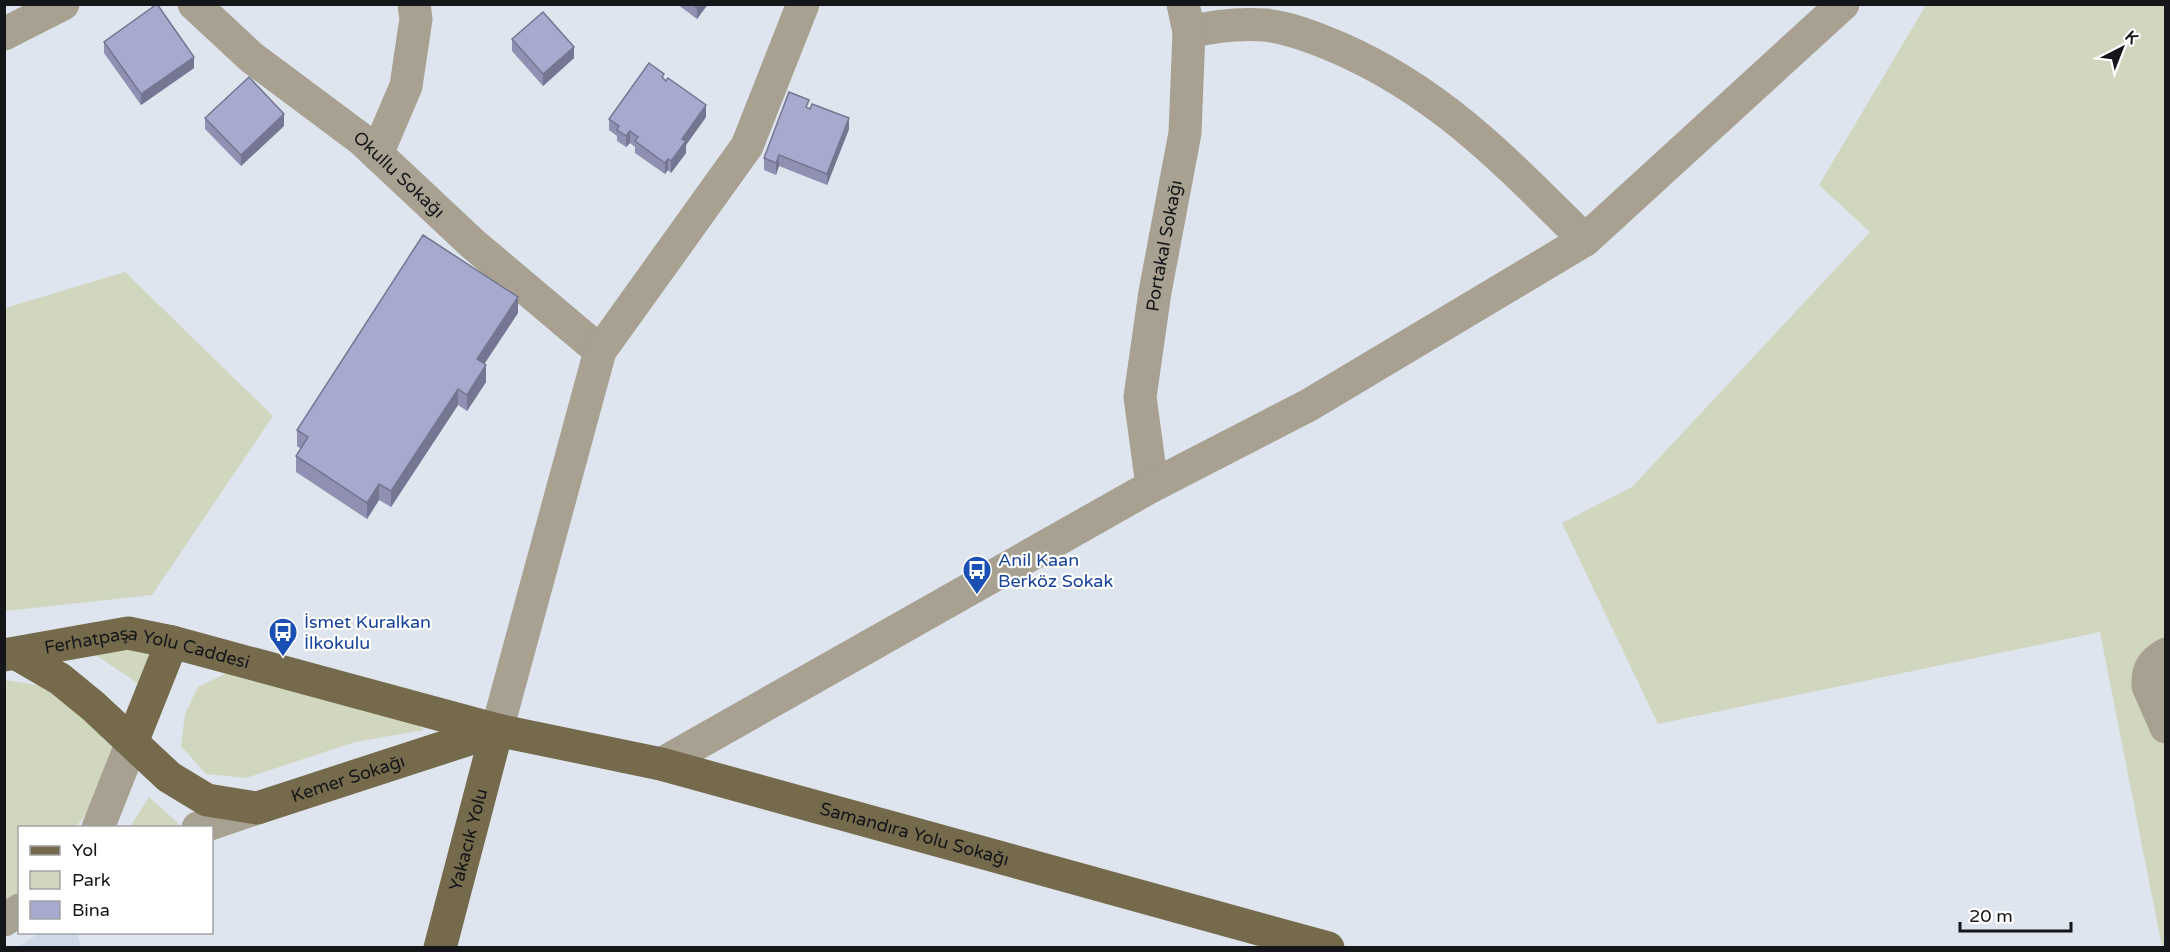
<svg xmlns="http://www.w3.org/2000/svg" width="2170" height="952" viewBox="0 0 2170 952" font-family="'Varela Round',sans-serif">
  <style>
    .built { fill: #ced9e8 }
    .green { fill: #d1d7bf }
    .lines { fill: none; stroke-linecap: round; stroke-linejoin: round }
    .minor { stroke: #a8a191; stroke-width: 33 }
    .major { stroke: #756a4b; stroke-width: 33 }
    .wall { fill: #9091b2 }
    .shaded-wall { fill: #757691 }
    .building { fill: #a7a9cf; stroke: #757691; stroke-width: 1.5 }
    .labels { text-anchor: middle; dominant-baseline: central; stroke-width: 4.5; stroke-linejoin: round; paint-order: stroke }
    .street-label { font-size: 18px; fill: #141619; stroke: #fff }
    .transit-label { font-size: 18px; fill: #164399; stroke: #fff; text-anchor: start }
  </style>
  <rect width="100%" height="100%" fill="#dee5ee"/>
  <path class="built" d="M39,933H77L81,947H19Z"/>
  <g class="green">
    <path d="M1926,5H2165V947H2162L2100,632L1658,724L1562,523L1632,487L1870,232L1819,185Z"/>
    <path d="M125,272L273,416L152,595L5,611V308Z"/>
    <path d="M56,628L176,635L140,685Z"/>
    <path d="M235,669L403,712L424,730L355,742L246,778L206,774L181,746L185,714L198,687Z"/>
    <path d="M5,680L63,689L127,759L76,827L20,828L19,892L5,903Z"/>
    <path d="M149,797L180,825L175,827H130Z"/>
  </g>
  <g class="lines">
    <g class="minor">
      <path id="s1" d="M194,4L251,57L361,139L473,244L600,351"/>
      <path d="M1189,32C1214,26 1239,23 1265,25C1291,28 1316,38 1339,48C1442,93 1507,163 1585,240"/>
      <path d="M4,34L63,4"/>
      <path d="M377,154L406,86L416,19L414,4"/>
      <path id="s2" d="M1152,486L1140,397L1155,292L1185,133L1189,32L1183,4"/>
      <path d="M2166,654C2152,662 2147,670 2148,686L2166,727"/>
      <path d="M497,730L600,351L747,146L803,4"/>
      <path d="M661,764L1152,486L1309,405L1585,240L1843,4"/>
      <path d="M98,828L132,742"/>
      <path d="M198,828L257,808"/>
      <path d="M4,920L20,910"/>
    </g>
    <g class="major">
      <path id="s3" d="M17,654L60,679L93,706L169,777L207,800L257,808L497,730"/>
      <path id="s4" d="M4,655L128,633L172,642L497,730L661,764L1328,948"/>
      <path d="M132,742L172,642"/>
      <path id="s5" d="M440,948L497,730"/>
    </g>
  </g>
  <g class="wall">
    <path d="M677,4H708L697,19Z"/>
    <path d="M512,39L574,58L543,86L512,51Z"/>
    <path d="M104,42L194,68L141,105L104,53Z"/>
    <path d="M664,79L706,117L686,145V153L671,173L668,170L665,174L635,153V147L630,143L626,147L617,141V136L609,130V119Z"/>
    <path d="M809,108L849,129L827,185L779,166L776,175L764,170V158Z"/>
    <path d="M205,118L284,126L241,166L205,129Z"/>
    <path d="M518,313L484,364L486,382L467,411L458,405L391,507L379,500L367,519L296,472V456L301,449L297,446V430Z"/>
  </g>
  <g class="shaded-wall">
    <path d="M700,4H708L697,19V8Z"/>
    <path d="M574,47V58L543,86V74Z"/>
    <path d="M194,57V68L141,105V94Z"/>
    <path d="M706,105V117L686,145V153L671,173V161L682,139Z"/>
    <path d="M284,114V126L241,166V155Z"/>
    <path d="M849,118V129L827,185V174Z"/>
    <path d="M630,131V143L626,147V136Z"/>
    <path d="M779,155V166L776,175V163Z"/>
    <path d="M668,159V170L665,174V163Z"/>
    <path d="M518,297V313L477,375V359Z"/>
    <path d="M486,365V382L467,411V395Z"/>
    <path d="M458,389V405L391,507V491Z"/>
    <path d="M379,484V500L367,519V503Z"/>
  </g>
  <g class="building">
    <path d="M157,4L194,57L141,94L104,42Z"/>
    <path d="M693,4H700L697,8Z"/>
    <path d="M543,12L574,47L543,74L512,39Z"/>
    <path d="M649,63L664,74L662,77L666,81L668,78L706,105L682,139L686,141L671,161L668,159L665,163L635,141L638,137L630,131L626,136L617,130L619,126L609,119Z"/>
    <path d="M249,77L284,114L241,155L205,118Z"/>
    <path d="M789,92L809,100L806,107L810,109L812,104L849,118L827,174L779,155L776,163L764,158Z"/>
    <path d="M423,235L518,297L477,359L486,365L467,395L458,389L391,491L379,484L367,503L296,456L308,437L297,430Z"/>
  </g>
  <defs>
    <g id="bus-pin" transform="scale(1.5)"><path d="M0 17L-7.5 6A9.5 9.5 0 1 1 7.5 6Z" fill="#1a4fb4" stroke="#fff"/><path d="M-5-6H5V4H4V6H2V4H-2V6H-4V4H-5ZM-3.5-4V0h7V-4ZM-3.5 1.2v1.5H-2V1.2ZM2 1.2v1.5H3.5V1.2Z" fill="#fff"/></g>
  </defs>
  <g fill-rule="evenodd">
    <use href="#bus-pin" x="977" y="570"/>
    <use href="#bus-pin" x="283" y="632"/>
  </g>
  <g class="labels">
    <g class="street-label">
      <text stroke="none"><textPath href="#s1" startOffset="267">Okullu Sokağı</textPath></text>
      <text stroke="none"><textPath href="#s2" startOffset="243">Portakal Sokağı</textPath></text>
      <text stroke="none"><textPath href="#s4" startOffset="146">Ferhatpaşa Yolu Caddesi</textPath></text>
      <text stroke="none"><textPath href="#s3" startOffset="387">Kemer Sokağı</textPath></text>
      <text stroke="none"><textPath href="#s4" startOffset="938">Samandıra Yolu Sokağı</textPath></text>
      <text stroke="none"><textPath href="#s5" startOffset="112">Yakacık Yolu</textPath></text>
    </g>
    <g class="transit-label">
      <text x="998" y="560">Anil Kaan<tspan x="998" dy="21">Berköz Sokak</tspan></text>
      <text x="304" y="622">İsmet Kuralkan<tspan x="304" dy="21">İlkokulu</tspan></text>
    </g>
  </g>
  <rect width="2170" height="952" fill="none" stroke="#141619" stroke-width="12"/>
  <rect x="18" y="826" width="195" height="108" fill="#ffffff" stroke="#a1a2a3" stroke-width="1.5"/>
  <rect x="30" y="846" width="30" height="9" fill="#756a4b" stroke="#a1a2a3" stroke-width="1.5"/>
  <text x="72" y="856" font-size="18" fill="#141619">Yol</text>
  <rect x="30" y="871" width="30" height="18" fill="#d1d7bf" stroke="#a1a2a3" stroke-width="1.5"/>
  <text x="72" y="886" font-size="18" fill="#141619">Park</text>
  <rect x="30" y="901" width="30" height="18" fill="#a7a9cf" stroke="#a1a2a3" stroke-width="1.5"/>
  <text x="72" y="916" font-size="18" fill="#141619">Bina</text>
  <g transform="translate(2122 48) rotate(42)" stroke="#ffffff" stroke-width="4.5" paint-order="stroke">
  <path d="M0-4.5L10 22L0 15L-10 22Z" fill="#141619"/>
  <text y="-9" font-size="16" font-weight="bold" text-anchor="middle" fill="#141619">K</text>
  </g>
  <path d="M1960 922v9h111v-9" fill="none" stroke="#141619" stroke-width="3"/>
  <text x="1969" y="922" font-size="18" fill="#141619" stroke="#ffffff" stroke-width="4.5" paint-order="stroke">20 m</text>
</svg>
